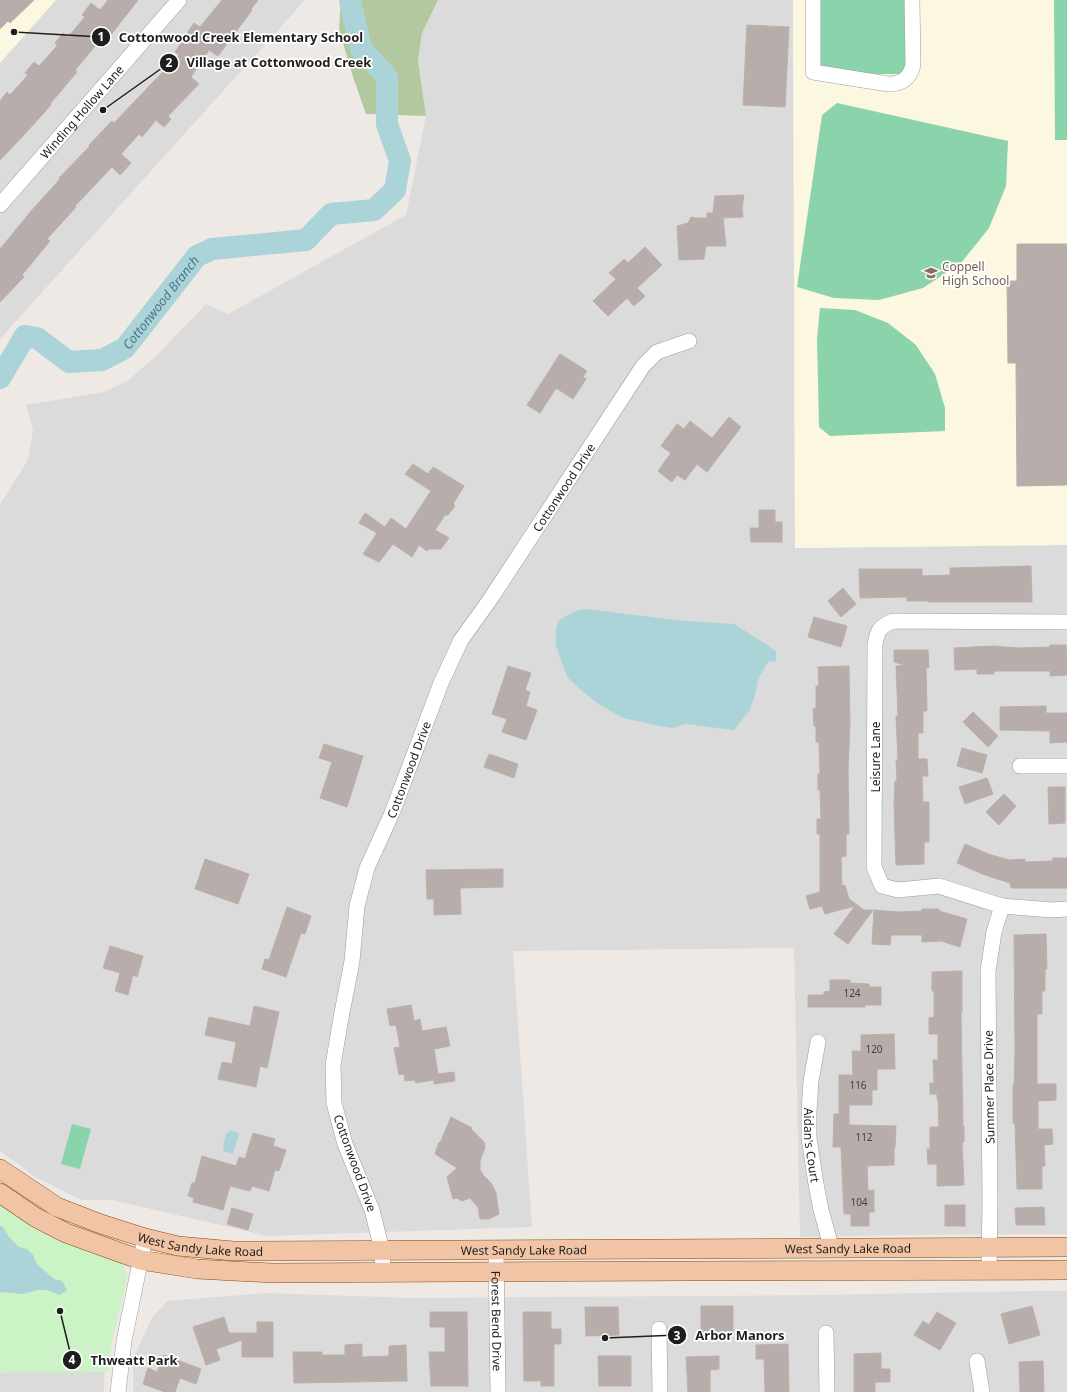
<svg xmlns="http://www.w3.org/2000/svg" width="1067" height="1392" viewBox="0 0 1067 1392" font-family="'Noto Sans',sans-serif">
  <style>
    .residential { fill: #dcdbdb }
    .education { fill: #fbf7e0 }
    .forest { fill: #b2c89e }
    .park { fill: #cbf3c6 }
    .pitch { fill: #8bd4ab }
    .water { fill: #aad4d7 }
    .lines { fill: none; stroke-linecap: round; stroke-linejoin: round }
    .river { stroke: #aad4d7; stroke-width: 22 }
    .building { fill: #b7aeab; stroke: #beaea9 }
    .minor-casing { stroke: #9b9b9b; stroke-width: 16 }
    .major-casing { stroke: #874b10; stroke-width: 20 }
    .minor { stroke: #fff; stroke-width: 15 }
    .major { stroke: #f1c4a6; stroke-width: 19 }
    .labels { text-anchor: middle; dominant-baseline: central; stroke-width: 3.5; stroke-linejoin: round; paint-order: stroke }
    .number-label { font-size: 10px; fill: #444241 }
    .street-label { font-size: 12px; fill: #1e1e1e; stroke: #fff }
    .education-label { font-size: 12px; fill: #785e54; stroke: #fff; text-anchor: start }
    .water-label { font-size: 13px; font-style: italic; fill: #4b778d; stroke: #fff }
    .leader { fill: none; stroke: #1e1e1e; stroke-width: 1.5 }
    .callout-dot { fill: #1e1e1e; stroke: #fff; stroke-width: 1.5 }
    .mark-label { font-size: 12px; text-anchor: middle; font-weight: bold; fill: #fff }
    .callout-label { font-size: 13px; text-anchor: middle; font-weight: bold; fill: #1e1e1e; stroke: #fff; stroke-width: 3.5; stroke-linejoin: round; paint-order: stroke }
  </style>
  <rect width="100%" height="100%" fill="#eee9e5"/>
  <g class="residential">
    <path d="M0,0H305L271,38L141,182L0,339Z"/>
    <path d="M438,0H793L795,548L1067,545V1234L905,1235L800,1237L794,948L513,951L532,1227L268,1236L112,1200H81L37,1178L0,1151V504L28,460L33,430L26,405L104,392L127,381L155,357L206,304L228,314L406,215L426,116L418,61L422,33Z"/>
    <path d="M1036,1291H1067V1392H133V1359L152,1318L167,1301L265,1293L413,1298L819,1295Z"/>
    <path d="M0,1354L105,1357L104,1392H0Z"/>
  </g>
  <g class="education">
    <path d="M0,0H56L0,63Z"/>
    <path d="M793,0H1067V545L795,548Z"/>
  </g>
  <path class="forest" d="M341,0H438L422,33L418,61L426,116L366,114L352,74L339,29Z"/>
  <path class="park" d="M0,1202L36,1230L122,1263L128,1276L111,1345L108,1372L0,1373Z"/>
  <g class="pitch">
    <path d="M817,0H905L906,74H818Z"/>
    <path d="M1054,0H1067V140H1055Z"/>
    <path d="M837,103L1008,141L1006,186L989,228L961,263L923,288L879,300L834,298L797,287L822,115Z"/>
    <path d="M820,308L855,310L888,323L916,345L935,374L945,408V431L830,436L819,427L817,338Z"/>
    <path d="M72,1124L91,1129L80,1169L61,1164Z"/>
  </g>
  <g class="water">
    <path d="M587,609L675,620L734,624L747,632L776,651V661L768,662L758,679L755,696L749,711L734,730L686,724L672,728L655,725L623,718L600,705L583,692L568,678L563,666L556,646V628L559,620L576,611Z"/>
    <path d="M229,1130L239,1133L233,1154L223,1151L224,1147L223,1146L226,1133L228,1134Z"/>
    <path d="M0,1226L3,1227L9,1237L19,1247L27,1249L33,1255L37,1264L54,1279L62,1281L67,1290L60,1295L47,1290H37L23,1294L0,1292Z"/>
  </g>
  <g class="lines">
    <path class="river" id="s1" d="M0,378L25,336L37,338L69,362L102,360L125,348L197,256L212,249L306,240L331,214L374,210L395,190L400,161L387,124V77L361,49L350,0"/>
  </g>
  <g class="building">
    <path d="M0,0H34L10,23L8,21L0,29Z"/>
    <path d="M108,0H138L110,36L106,33L75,70L77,72L50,104L51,105L23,136L0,160V101L7,92L10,95L28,75L25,73L34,62L39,66L57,46L55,43L63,33L68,37L85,17L82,15L91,3L100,10Z"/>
    <path d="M222,0H258L251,9L252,10L218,56L209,50L191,77L199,84L168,116L171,119L164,127L156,120L142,137L139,134L121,154L131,163L120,175L112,167L75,206L76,207L47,239L50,241L22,275L24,277L0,302V249L32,210L60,179L59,178L90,146L89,145L112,121L114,123L179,55L175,52L194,23L200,27Z"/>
    <path d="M747,25L789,27L785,107L743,105Z"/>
    <path d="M744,195L742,208L743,217L723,218L726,246H706L704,259L679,260L677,226L688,223L691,217L696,218H707V213H713L715,196Z"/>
    <path d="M1017,244H1067V485L1017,486L1016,363H1008L1007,281H1017Z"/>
    <path d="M645,247L662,265L637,288L645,296L634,306L627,298L608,316L593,301L616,279L609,273L624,259L628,263Z"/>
    <path d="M560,354L587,371L583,377L586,379L573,399L556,388L540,413L527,405Z"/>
    <path d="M729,417L741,427L707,472L697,464L685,480L677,475L672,482L658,471L671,453L661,446L677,424L684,429L690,421L712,438Z"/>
    <path d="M413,464L428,474L433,467L464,486L453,504L455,506L448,515H445L435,530L449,538L441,549H429L427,551L419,545L412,557L393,544L379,562L363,554L377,533L359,523L365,513L385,527L391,518L406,529L431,491L405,474Z"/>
    <path d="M759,510H775V522H782V542H751L750,528H759Z"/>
    <path d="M1031,566L1032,602H928V601H907V597L860,598L859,569H922V576L950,575V568Z"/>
    <path d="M843,588L856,604L841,617L828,601Z"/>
    <path d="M814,617L847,626L841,647L808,637Z"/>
    <path d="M1050,645H1066L1067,675L1050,676V671H994V674H977V669L955,670L954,648L994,646L1019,648L1050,647Z"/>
    <path d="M894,650H928L929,668H926L927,711H923V733H918V759H927L928,776H922L923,802H929V842H924V864L896,865L894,803L895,781H897L896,760H898L896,716H898L896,666L905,665L894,662Z"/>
    <path d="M508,666L531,673L525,690L530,692L526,706L537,710L526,740L502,732L507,719L492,714Z"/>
    <path d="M849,666L850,725L848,769L849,834H846V856L841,857L842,886L845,885L849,899L864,910H873L848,944L834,934L855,906L825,914L822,906L810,909L806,896L820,892V834H817V819H821L820,790H818V774H820L819,742H816V726H814L813,709L816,708V686H819L818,667Z"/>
    <path d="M1046,706V713H1067V742L1050,743V731L1000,730V707Z"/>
    <path d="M973,712L998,736L988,747L963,722Z"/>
    <path d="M324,744L363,756L347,807L320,798L332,762L319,758Z"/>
    <path d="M962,748L987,755L982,773L957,766Z"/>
    <path d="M489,754L518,764L514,778L484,767Z"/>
    <path d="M987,778L993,794L965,804L959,787Z"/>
    <path d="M1048,787H1065V823L1049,824Z"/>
    <path d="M1004,794L1016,806L999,825L986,812Z"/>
    <path d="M965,844L988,854L1009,860L1025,859V862L1053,861V858H1067V888H1011L1010,883L985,875L957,863Z"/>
    <path d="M205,859L249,874L238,904L195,889Z"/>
    <path d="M503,869V887L460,888L461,914L434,915V899H427L426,870Z"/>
    <path d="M287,907L311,916L305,934L301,933L286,977L262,969L265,959L269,960Z"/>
    <path d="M922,909H939V911L967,919L960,947L941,941L922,942V935H891L890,945L872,944L874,910L899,912L922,911Z"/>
    <path d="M1046,934L1047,969H1045V991H1042V1014H1037V1084H1056V1100L1038,1101V1129H1052L1053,1144L1044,1145L1045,1166H1042V1189H1017L1015,1123H1013V1085H1014L1015,1053L1014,935Z"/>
    <path d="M110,946L143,956L137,977L133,975L128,995L115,991L120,973L103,968Z"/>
    <path d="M962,971V1012H961L963,1126H964V1142H962L964,1185L937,1186V1164H928L927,1149H930V1127H939L938,1099H937V1094H930V1083H934L933,1060H938V1034H929V1018L934,1017V991H932V972Z"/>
    <path d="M830,980H850V983L869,984V987H881V1005H865V1007H808V995H824V992L830,991Z"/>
    <path d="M411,1005L414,1021L420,1019L422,1031L446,1027L450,1046L434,1049L438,1074L454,1072L455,1081L434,1084V1080L416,1083L415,1080L405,1081L404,1074L399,1075L394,1048L400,1047L396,1025L390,1026L387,1009Z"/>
    <path d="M254,1006L279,1012L267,1068L260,1066L256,1087L218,1079L222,1062L232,1064L236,1042L205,1035L209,1017L250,1026Z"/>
    <path d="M894,1034L895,1069H877V1090H872V1105H849V1125L896,1126L895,1148H894V1165L867,1166L868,1191L874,1190V1212H869V1226H851V1214H844L841,1147H833L834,1114H839V1075H853L852,1051H861V1035Z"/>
    <path d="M451,1117L472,1128L471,1129L484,1142L485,1147L480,1161V1170L484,1176L491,1183L496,1193L499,1214L489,1219H480L478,1207L470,1198L462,1201L457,1198L453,1199L447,1177L457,1168L435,1154L439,1142L440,1143Z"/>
    <path d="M253,1133L275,1139L273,1146L286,1150L279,1171L275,1170L269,1191L252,1186L250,1191L230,1186L223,1210L193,1202L194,1198L188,1196L192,1183H195L202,1156L236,1166L239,1157L245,1159Z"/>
    <rect x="945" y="1205" width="20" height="21"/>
    <path d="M1044,1207L1045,1225H1016L1015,1208Z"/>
    <path d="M232,1208L253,1214L248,1230L227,1224Z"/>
    <path d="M701,1306H733V1334L701,1335Z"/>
    <path d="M1032,1306L1040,1335L1009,1344L1001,1314Z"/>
    <path d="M585,1307H618L619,1335L586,1336Z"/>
    <path d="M430,1312H467L468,1386H431L429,1352H445V1327H430Z"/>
    <path d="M523,1312H551V1329H561V1344H554V1386H541V1381H524Z"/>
    <path d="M937,1312L956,1323L940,1350L914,1335L923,1321L929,1325Z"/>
    <path d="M224,1317L229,1333H257V1322H273V1357H242V1340L216,1349L220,1360L206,1365L193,1327Z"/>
    <path d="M362,1344V1357L389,1356V1346L406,1345L407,1381L294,1383L293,1352H322V1355H345V1345Z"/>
    <path d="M788,1344L789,1392H765L764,1359H756V1345Z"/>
    <path d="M881,1353V1369H890V1382H875V1392H854V1354Z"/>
    <path d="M164,1355L201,1369L196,1384L180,1378L175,1392H165L143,1384L148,1368L157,1372Z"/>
    <path d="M598,1356H631V1386H599Z"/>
    <path d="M719,1356V1369L710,1370V1392H688L686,1357Z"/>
    <path d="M1043,1361L1044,1392H1020L1019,1362Z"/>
  </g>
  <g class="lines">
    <g class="minor-casing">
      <g id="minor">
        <path d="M813,0V72L888,84C902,84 910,78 913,65L912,0"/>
        <path id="s2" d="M0,205L179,0"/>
        <path d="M1067,622L893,621C879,627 878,630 875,644L874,867L882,886L898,890L939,886L1002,906L1052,910L1067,909"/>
        <path d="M1020,766H1067"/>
        <path id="s3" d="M818,1042L811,1081L809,1111V1138L816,1184L821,1210L829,1239L830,1247"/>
        <path id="s4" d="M496,1249L498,1392"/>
        <path d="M989,1270L990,1201L988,971L994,932L1002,906"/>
        <path id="s5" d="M383,1273L382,1250L372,1210L345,1144L334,1103L333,1065L341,1018L352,961L357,906L367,868L392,813L441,683L461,640L489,601L643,366L657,352L689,341"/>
        <path d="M659,1329L660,1392"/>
        <path d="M826,1333L827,1392"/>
        <path d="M977,1361L982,1392"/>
        <path d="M118,1392L124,1341L145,1238"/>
      </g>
    </g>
    <g class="major-casing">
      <g id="major">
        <path id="s6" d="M0,1169L57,1207L101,1224L145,1238L178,1246L233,1251L1067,1247"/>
        <path d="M0,1193L35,1217L66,1233L141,1260L197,1269L272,1273L686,1271L1067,1270"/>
      </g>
    </g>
    <use href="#minor" class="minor"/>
    <use href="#major" class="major"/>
  </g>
  <defs>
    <g id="school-bare" transform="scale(1.08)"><path d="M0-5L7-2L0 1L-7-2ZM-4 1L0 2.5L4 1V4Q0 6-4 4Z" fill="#8d6e63" stroke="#fff" stroke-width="2.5" paint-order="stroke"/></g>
  </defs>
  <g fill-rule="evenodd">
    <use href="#school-bare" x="931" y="273"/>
  </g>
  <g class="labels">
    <g class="number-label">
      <text x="852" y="993">124</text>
      <text x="874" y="1049">120</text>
      <text x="858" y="1085">116</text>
      <text x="864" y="1137">112</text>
      <text x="859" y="1202">104</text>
    </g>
    <g class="street-label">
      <text stroke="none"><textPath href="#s2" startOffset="124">Winding Hollow Lane</textPath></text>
      <text stroke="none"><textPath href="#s5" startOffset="847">Cottonwood Drive</textPath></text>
      <text transform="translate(875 757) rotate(-90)">Leisure Lane</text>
      <text stroke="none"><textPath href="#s5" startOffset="523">Cottonwood Drive</textPath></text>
      <text transform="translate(989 1087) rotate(-91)">Summer Place Drive</text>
      <text stroke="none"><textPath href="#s3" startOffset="104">Aidan's Court</textPath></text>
      <text transform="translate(355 1163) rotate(70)">Cottonwood Drive</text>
      <text stroke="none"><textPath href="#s6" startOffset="218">West Sandy Lake Road</textPath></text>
      <text stroke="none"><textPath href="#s6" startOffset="866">West Sandy Lake Road</textPath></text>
      <text stroke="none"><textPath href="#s6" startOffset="542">West Sandy Lake Road</textPath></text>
      <text stroke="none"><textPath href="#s4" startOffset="72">Forest Bend Drive</textPath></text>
    </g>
    <g class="education-label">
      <text x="942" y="266">Coppell<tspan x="942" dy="14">High School</tspan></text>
    </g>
    <g class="water-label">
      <text stroke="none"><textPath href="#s1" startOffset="218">Cottonwood Branch</textPath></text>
    </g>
  </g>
  <path class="leader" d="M14 32L101 37M103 110L169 63M605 1338L677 1335M60 1311L72 1360"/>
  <g class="callout-dot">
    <circle cx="14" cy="32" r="4"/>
    <circle cx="103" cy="110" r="4"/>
    <circle cx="605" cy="1338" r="4"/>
    <circle cx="60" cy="1311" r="4"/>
    <circle cx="101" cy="37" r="10"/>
    <circle cx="169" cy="63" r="10"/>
    <circle cx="677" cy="1335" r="10"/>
    <circle cx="72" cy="1360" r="10"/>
  </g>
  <g class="mark-label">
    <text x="101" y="41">1</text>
    <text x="169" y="67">2</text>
    <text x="677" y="1340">3</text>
    <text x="72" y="1364">4</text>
  </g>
  <g class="callout-label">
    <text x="241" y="42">Cottonwood Creek Elementary School</text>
    <text x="279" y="67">Village at Cottonwood Creek</text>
    <text x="740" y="1340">Arbor Manors</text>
    <text x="134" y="1365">Thweatt Park</text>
  </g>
</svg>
